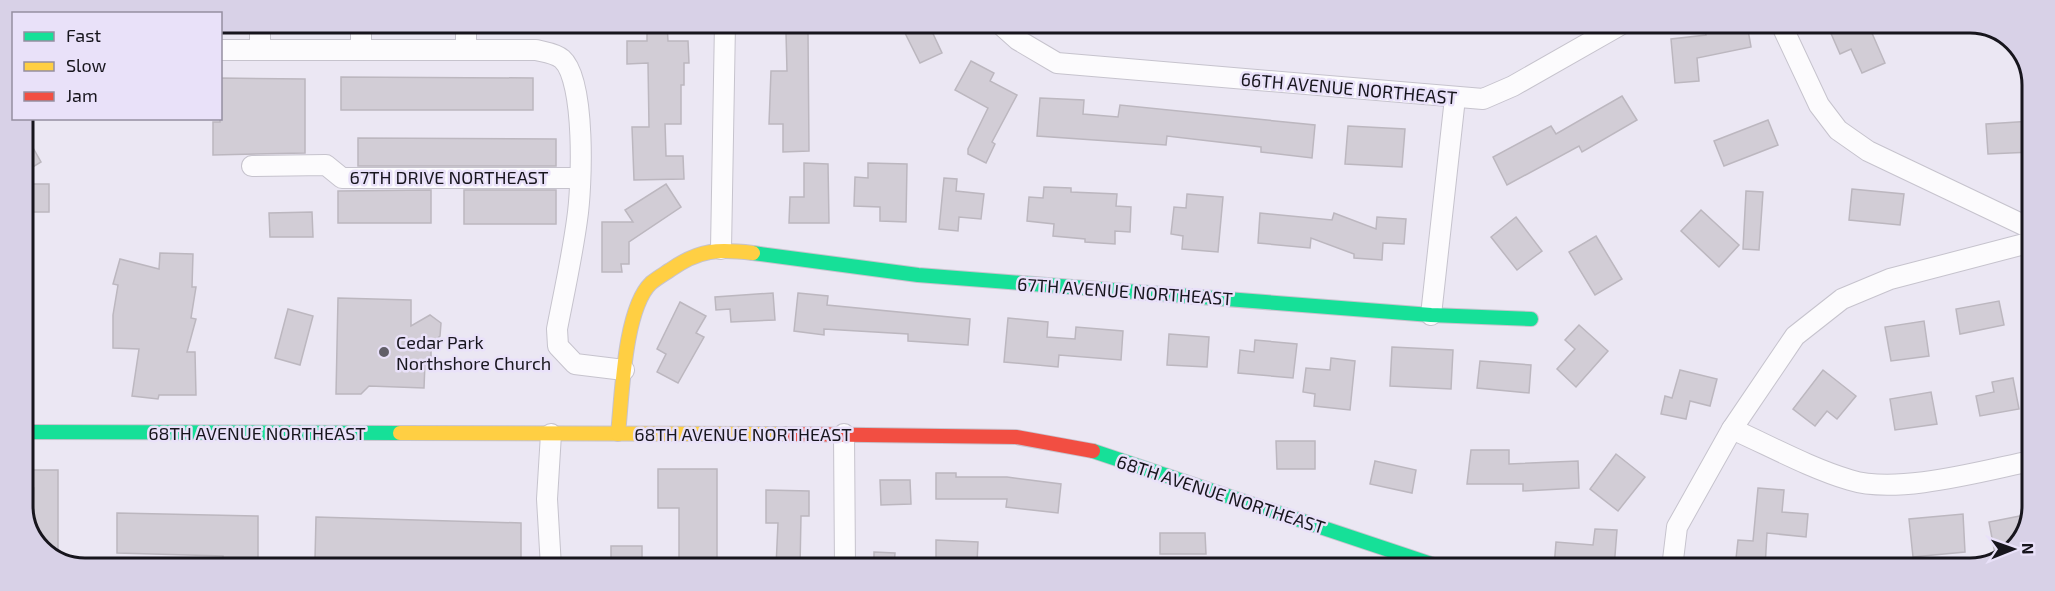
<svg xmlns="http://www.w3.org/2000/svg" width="2055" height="591" viewBox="0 0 2055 591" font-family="'Exo 2',sans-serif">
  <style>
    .building { fill: #d2cdd6; stroke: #bcb7bf; stroke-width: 1.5 }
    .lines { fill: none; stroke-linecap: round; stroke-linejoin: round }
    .street-casing { stroke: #c6c3cd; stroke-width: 22 }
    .fast-casing { stroke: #c6c3cd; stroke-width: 16 }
    .slow-casing { stroke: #c6c3cd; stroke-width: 16 }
    .jam-casing { stroke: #c6c3cd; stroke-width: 16 }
    .street { stroke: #fcfbfd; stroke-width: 20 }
    .fast { stroke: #16e098; stroke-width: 14 }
    .slow { stroke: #ffcf43; stroke-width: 14 }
    .jam { stroke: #f24e42; stroke-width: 14 }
    .poi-dot { fill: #615e68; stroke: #e9e1f9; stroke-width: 2 }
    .labels { text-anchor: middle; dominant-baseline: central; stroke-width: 5; stroke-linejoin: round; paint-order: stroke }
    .street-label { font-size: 18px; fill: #17151d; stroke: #e9e1f9 }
    .poi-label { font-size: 18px; fill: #17151d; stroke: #e9e1f9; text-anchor: start }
    .rim { fill: none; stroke: #17151d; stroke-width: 3 }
  </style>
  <rect width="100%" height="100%" fill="#ebe7f3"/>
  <g class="building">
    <path d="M647,23H667L668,41H688L689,63H684V85H681V124H665L666,156H683L684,179L634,180L632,127H649L648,63L627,64V41H647Z"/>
    <path d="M900,23H928L942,53L920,63Z"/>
    <path d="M1703,24H1747L1751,47L1697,58L1699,81L1675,83L1671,39L1706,35Z"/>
    <path d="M1840,24H1868L1885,63L1862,73L1851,49L1840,54L1829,29Z"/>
    <path d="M786,33H808L809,151L783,152V124H769L771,71H787Z"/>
    <path d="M971,61L994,73L990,81L1017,95L992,142L995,144L986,163L968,154V149L988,108L955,90Z"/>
    <path d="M341,77L533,78V110H341Z"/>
    <path d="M220,78L305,79V153L213,155V122H220Z"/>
    <path d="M1622,96L1637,120L1582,152L1579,146L1507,185L1493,157L1551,126L1556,134Z"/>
    <path d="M1040,98L1084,100L1083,114L1118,117L1120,105L1315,125L1312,158L1261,152V147L1167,136L1166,145L1037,136Z"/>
    <path d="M1768,120L1778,145L1724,166L1714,141Z"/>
    <path d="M2032,121V152L1988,154L1986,124Z"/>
    <path d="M1348,126L1405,129L1402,167L1345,164Z"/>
    <path d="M23,130L41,162L23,173Z"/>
    <path d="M358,138L556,139V166H358Z"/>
    <path d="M804,163L828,164L829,223H789L790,197H804Z"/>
    <path d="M868,163L907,164L906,222L880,221V207L854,206L855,177L868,178Z"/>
    <path d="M944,178L957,179L956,191L984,194L981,219L959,217L958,231L939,229Z"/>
    <rect x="23" y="184" width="26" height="28"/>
    <path d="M666,184L681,207L629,242V264H621L622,272H602V222H633L625,210Z"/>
    <path d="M1044,187L1071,188V192L1117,194L1116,206L1131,207L1130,232L1115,231V244L1085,242V239L1053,236L1054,224L1027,221L1029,197L1043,198Z"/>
    <path d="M1852,189L1904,194L1900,225L1849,220Z"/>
    <path d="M431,190V223H338V191Z"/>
    <rect x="464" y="190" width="92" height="34"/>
    <path d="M1746,191L1763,192L1759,250L1743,249Z"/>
    <path d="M1187,194L1223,197L1218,252L1182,249L1183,236L1171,234L1174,207L1186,208Z"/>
    <path d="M1701,210L1739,245L1719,267L1681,231Z"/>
    <path d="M312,212L313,237H270L269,213Z"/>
    <path d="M1260,213L1332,220L1334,213L1376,229L1377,217L1406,219L1404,244L1383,243L1382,260L1354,258V254L1311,238L1310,248L1258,243Z"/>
    <path d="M1516,217L1542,251L1517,270L1491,237Z"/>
    <path d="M1596,236L1622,279L1595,295L1569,252Z"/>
    <path d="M160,253L193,254L192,287H196L191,318L196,319L187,352H195L196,395H159L158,399L132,396L139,349L113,348V315L118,285L113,284L120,259L159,269Z"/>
    <path d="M773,293L775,320L731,322L730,309L716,310L715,297Z"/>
    <path d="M798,293L828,296L827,305L970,319L968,345L908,341V334L824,329V335L794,331Z"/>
    <path d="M338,298L411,300V326L430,315L441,323L440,336L431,343V360L425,363L424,388L369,386L361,394H336Z"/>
    <path d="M1999,301L2004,325L1960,334L1956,309Z"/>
    <path d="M680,302L706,316L696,333L704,337L678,383L657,372L666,354L657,349Z"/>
    <path d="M288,309L313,316L300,365L275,358Z"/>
    <path d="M1008,318L1048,322L1047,337L1075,339L1076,327L1123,331L1121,360L1059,355L1058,367L1004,362Z"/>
    <path d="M1924,321L1929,356L1891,361L1885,327Z"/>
    <path d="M1579,325L1608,351L1576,387L1557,369L1575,349L1565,340Z"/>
    <path d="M1169,334L1209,337L1207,367L1167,365Z"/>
    <path d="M1255,340L1297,344L1293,378L1238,373L1240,350L1254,352Z"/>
    <path d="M1392,347L1453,350L1451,389L1390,386Z"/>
    <path d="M1331,358L1355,361L1350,410L1314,406L1315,394L1303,392L1306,368L1330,370Z"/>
    <path d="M1480,361L1531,365L1529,393L1477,388Z"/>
    <path d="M1680,370L1717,379L1710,406L1690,401L1686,419L1661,414L1665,396L1672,398Z"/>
    <path d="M1823,370L1856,396L1837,419L1827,411L1815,426L1793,409Z"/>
    <path d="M2013,378L2019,409L1980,416L1976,396L1994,392L1992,382Z"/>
    <path d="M1931,392L1937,424L1895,430L1890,399Z"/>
    <path d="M1276,441H1315V469H1277Z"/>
    <path d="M1471,450H1509V464L1578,461L1579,488L1523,491V484H1467Z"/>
    <path d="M1616,454L1645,477L1618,511L1590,489Z"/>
    <path d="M1375,461L1416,470L1412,493L1370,484Z"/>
    <path d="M658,469H717V567H679V508H658Z"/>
    <path d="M23,470H58V559L38,547L33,535L34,488H23Z"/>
    <path d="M936,473H956V477H1007L1061,484L1058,513L1006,507L1007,499H936Z"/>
    <path d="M880,480H910L911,504L881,505Z"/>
    <path d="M1758,488L1784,490L1782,512L1808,514L1806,537L1767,533L1765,568H1735L1738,540L1753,541Z"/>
    <path d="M766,490L809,491V516H801L800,567H776L778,523H766Z"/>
    <path d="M117,513L258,516V567H223V556L117,553Z"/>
    <path d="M1963,514L1965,552L1913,557L1909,519Z"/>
    <path d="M2030,514V521L2011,552L1995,554L1989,522Z"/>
    <path d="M316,517L521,523V565H422V560L315,559Z"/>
    <path d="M1595,529L1617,530L1614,568L1554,567L1556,542L1593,545Z"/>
    <path d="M1160,533H1205L1206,554H1160Z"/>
    <path d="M936,540L978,542L977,563L936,561Z"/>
    <rect x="611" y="546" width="31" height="21"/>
    <path d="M874,552L895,553L894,567H874Z"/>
  </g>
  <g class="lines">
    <g class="street-casing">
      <g id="street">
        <path d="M260,23V49"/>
        <path d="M466,23V50"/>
        <path d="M999,23L1018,40L1057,63L1483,99L1513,86L1622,24"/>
        <path d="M1781,24L1819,105L1838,130L1868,151L2032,229"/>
        <path d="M220,50H536C544,52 555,53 562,59C586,80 582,188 577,220C572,257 564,293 557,329L558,346L575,364L624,370"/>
        <path d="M361,50V23"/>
        <path d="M252,166L326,165L342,178H579"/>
        <path d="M721,249L725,23"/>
        <path d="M1431,315L1455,98"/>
        <path d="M1732,429C1770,446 1810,468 1850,480C1897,495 1982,471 2031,461"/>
        <path d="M551,434L547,499L551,567"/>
        <path d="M844,434L845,567"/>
        <path d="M1672,568L1677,527L1732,429L1795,336L1842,299L1890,279L2032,242"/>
      </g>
    </g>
    <g class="fast-casing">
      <g id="fast">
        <path d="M753,253L918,275L1431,315L1531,319"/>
        <path d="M23,432L400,433"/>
        <path d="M1093,451L1443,568"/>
      </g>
    </g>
    <g class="slow-casing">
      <g id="slow">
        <path d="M400,433L792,434"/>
        <path d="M618,434C622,397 624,309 651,283C657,278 664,274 670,270C700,249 718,249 753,253"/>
      </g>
    </g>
    <g class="jam-casing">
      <path id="jam" d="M792,434L1016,437L1093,451"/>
    </g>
    <use href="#street" class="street"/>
    <use href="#fast" class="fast"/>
    <use href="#slow" class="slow"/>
    <use href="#jam" class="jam"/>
  </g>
  <circle class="poi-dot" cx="384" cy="352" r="6"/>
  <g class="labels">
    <g class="street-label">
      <text transform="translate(1349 88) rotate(5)">66TH AVENUE NORTHEAST</text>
      <text x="449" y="177">67TH DRIVE NORTHEAST</text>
      <text transform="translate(1125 291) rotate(4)">67TH AVENUE NORTHEAST</text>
      <text x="257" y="433">68TH AVENUE NORTHEAST</text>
      <text x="743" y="434">68TH AVENUE NORTHEAST</text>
      <text transform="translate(1221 494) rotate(18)">68TH AVENUE NORTHEAST</text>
    </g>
    <g class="poi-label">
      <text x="396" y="342">Cedar Park<tspan x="396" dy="21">Northshore Church</tspan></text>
    </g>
  </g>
  <path d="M0 0H2055V591H0ZM85 33H1970A52 52 0 0 1 2022 85V506A52 52 0 0 1 1970 558H85A52 52 0 0 1 33 506V85A52 52 0 0 1 85 33Z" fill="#d8d1e7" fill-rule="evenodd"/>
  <path class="rim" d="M85 33H1970A52 52 0 0 1 2022 85V506A52 52 0 0 1 1970 558H85A52 52 0 0 1 33 506V85A52 52 0 0 1 85 33Z"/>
  <rect x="12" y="12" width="210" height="108" fill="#e9e1f9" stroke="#958fa1" stroke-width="1.5"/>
  <rect x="24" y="32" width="30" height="9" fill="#16e098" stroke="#958fa1" stroke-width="1.5"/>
  <text x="66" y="42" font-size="18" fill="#17151d">Fast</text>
  <rect x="24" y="62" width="30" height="9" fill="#ffcf43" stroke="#958fa1" stroke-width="1.5"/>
  <text x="66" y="72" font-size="18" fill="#17151d">Slow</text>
  <rect x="24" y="92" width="30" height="9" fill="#f24e42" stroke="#958fa1" stroke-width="1.5"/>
  <text x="66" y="102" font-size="18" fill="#17151d">Jam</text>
  <g transform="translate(2013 549) rotate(89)" stroke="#e9e1f9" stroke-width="4.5" paint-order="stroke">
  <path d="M0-4.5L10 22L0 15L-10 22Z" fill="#17151d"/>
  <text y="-9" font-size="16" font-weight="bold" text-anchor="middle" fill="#17151d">N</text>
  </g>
</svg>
